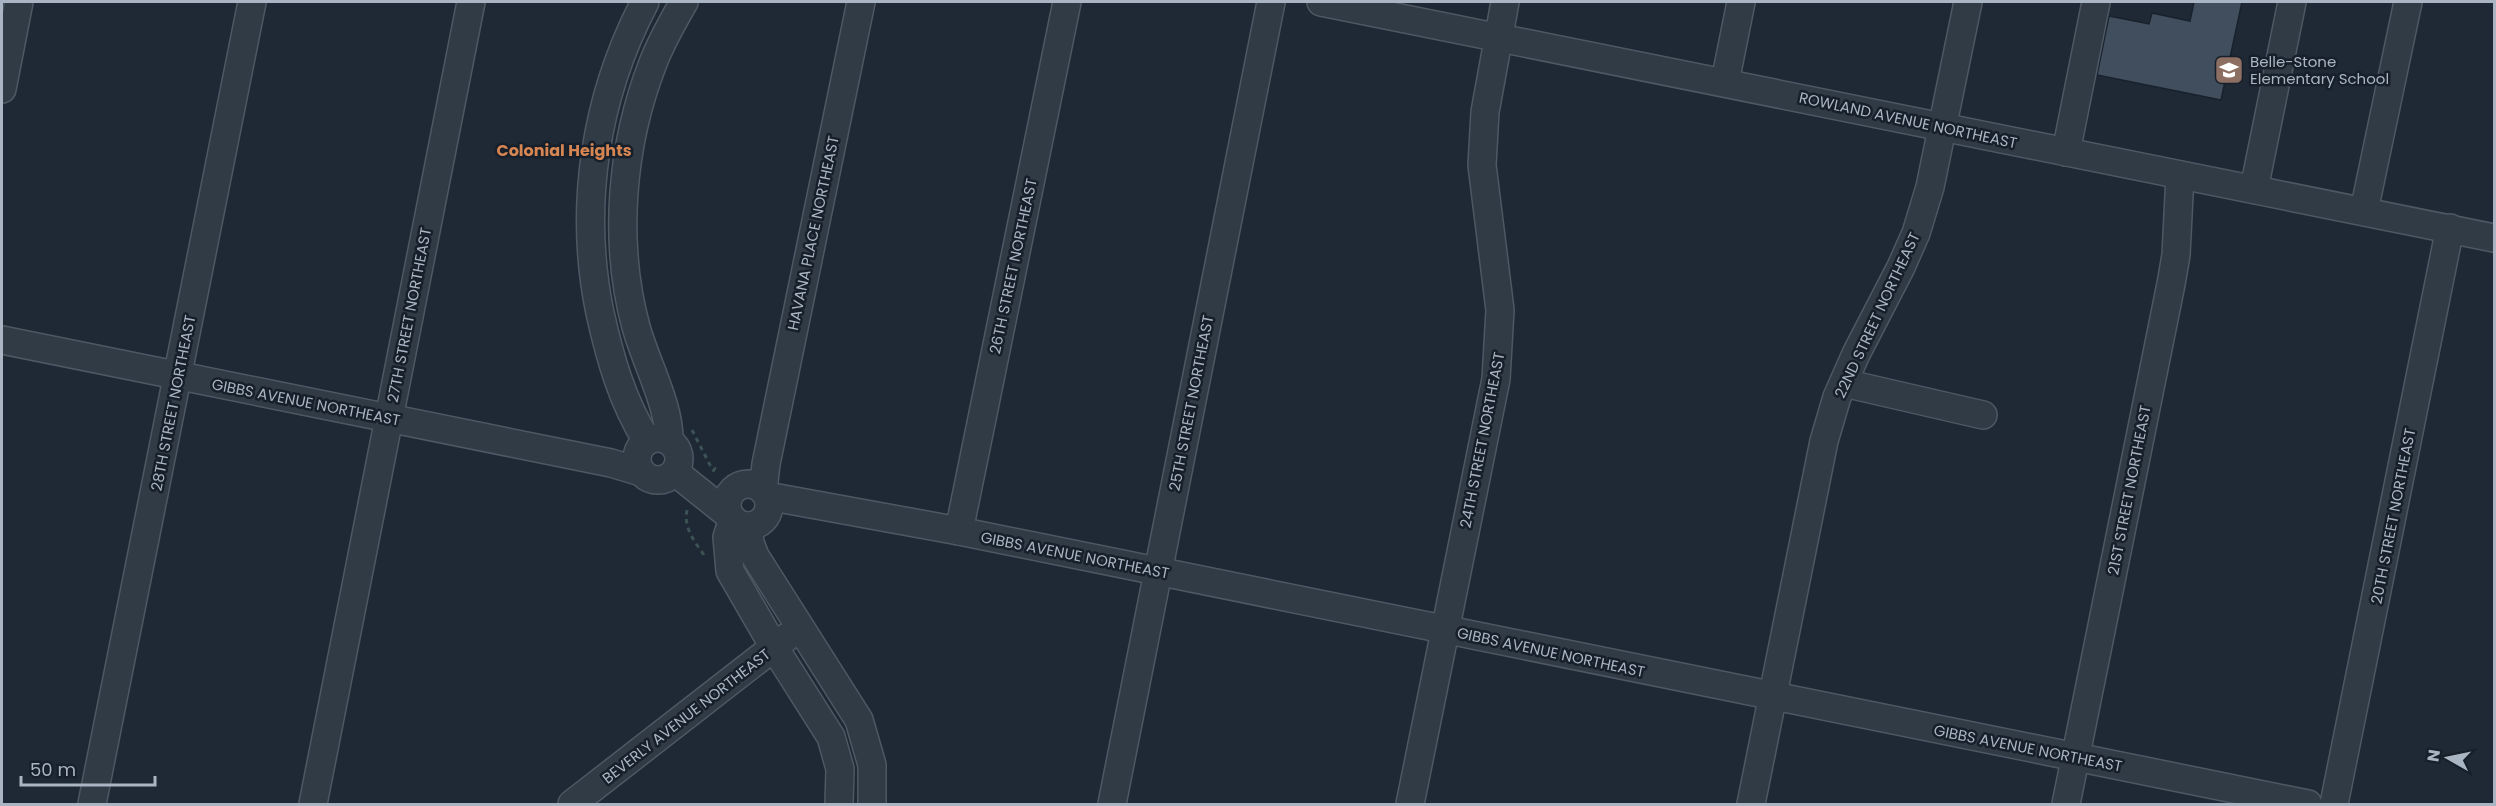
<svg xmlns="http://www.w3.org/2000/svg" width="2496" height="806" viewBox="0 0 2496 806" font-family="Poppins,sans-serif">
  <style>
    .building { fill: #404e5e; stroke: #19222c; stroke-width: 1.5 }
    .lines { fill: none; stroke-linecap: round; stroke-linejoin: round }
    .minor-casing { stroke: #4e5864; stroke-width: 30 }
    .path { stroke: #3d5254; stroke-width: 3; stroke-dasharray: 4.5 4.5; stroke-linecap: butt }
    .minor { stroke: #313b46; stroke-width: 27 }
    .labels { text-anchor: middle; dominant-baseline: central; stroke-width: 5; stroke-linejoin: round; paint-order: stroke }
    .poi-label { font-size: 15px; fill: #aab5c4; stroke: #17202a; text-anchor: start }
    .street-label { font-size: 15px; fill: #aab5c4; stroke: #17202a }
    .neighbourhood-label { font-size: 16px; font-weight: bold; fill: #d68653; stroke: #17202a }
  </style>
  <rect width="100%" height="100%" fill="#1e2935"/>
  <path class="building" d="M2194,2H2242L2221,100L2097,75L2109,16L2149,24L2152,13L2190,21Z"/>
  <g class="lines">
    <g class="minor-casing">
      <g id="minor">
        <path d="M645,2C595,97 578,207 600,313C610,358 622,401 647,441"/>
        <path d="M1321,2L2494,238"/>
        <path d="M1725,82L1741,2"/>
        <path d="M2,89L19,2"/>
        <path d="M2066,152L2096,2"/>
        <path d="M2254,189L2292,2"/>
        <path d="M2364,211L2408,2"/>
        <path d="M2,340L611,463L641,472"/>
        <path d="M1844,383L1983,415"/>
        <circle cx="658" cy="459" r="21"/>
        <path d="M669,441C670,406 646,363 636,327C613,242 621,145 653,63C661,42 673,21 684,2"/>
        <path d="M675,472L730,516"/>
        <circle cx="748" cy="505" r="21"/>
        <path d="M763,490L766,464L861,2"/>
        <path d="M767,496L959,531L2308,804"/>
        <path d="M733,519L727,537L730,571L774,647L831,737L840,769L839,804"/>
        <path d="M748,526L750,543L755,556L859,720L872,765V804"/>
        <path d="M959,531L1067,2"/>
        <path d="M92,804L252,2"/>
        <path d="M313,804L471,2"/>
        <path d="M572,804L787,637"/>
        <path d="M1112,804L1271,2"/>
        <path d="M1410,804L1496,379L1500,310L1482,165L1485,112L1505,2"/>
        <path d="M1751,804L1824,441L1837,397L1856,354L1901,267L1916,233L1930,187L1968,2"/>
        <path d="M2066,804L2171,284L2176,255L2180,175"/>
        <path d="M2334,804L2450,228"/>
      </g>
    </g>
    <g class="path">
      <path d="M692,430L710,465L715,468L711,475"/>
      <path d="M687,510C683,529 696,543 706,558"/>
    </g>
    <use href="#minor" class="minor"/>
  </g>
  <defs>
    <g id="school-square" transform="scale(1.5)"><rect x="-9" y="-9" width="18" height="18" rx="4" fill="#8d6e63" stroke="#17202a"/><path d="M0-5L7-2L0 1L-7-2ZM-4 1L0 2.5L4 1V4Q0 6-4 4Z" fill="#fff"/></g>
  </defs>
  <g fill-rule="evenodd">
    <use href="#school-square" x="2229" y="70"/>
  </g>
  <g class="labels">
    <g class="poi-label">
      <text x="2250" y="61">Belle-Stone<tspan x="2250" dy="17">Elementary School</tspan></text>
    </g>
    <g class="street-label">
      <text transform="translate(1908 120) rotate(12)">ROWLAND AVENUE NORTHEAST</text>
      <text transform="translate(813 233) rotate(-78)">HAVANA PLACE NORTHEAST</text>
      <text transform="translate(1013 266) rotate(-78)">26TH STREET NORTHEAST</text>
      <text transform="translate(409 315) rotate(-79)">27TH STREET NORTHEAST</text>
      <text transform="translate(1877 315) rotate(-65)">22ND STREET NORTHEAST</text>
      <text transform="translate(306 402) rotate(11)">GIBBS AVENUE NORTHEAST</text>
      <text transform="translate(173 403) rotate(-79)">28TH STREET NORTHEAST</text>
      <text transform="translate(1191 403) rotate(-79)">25TH STREET NORTHEAST</text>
      <text transform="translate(1482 440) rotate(-79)">24TH STREET NORTHEAST</text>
      <text transform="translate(2129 490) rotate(-79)">21ST STREET NORTHEAST</text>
      <text transform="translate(2393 516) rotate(-79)">20TH STREET NORTHEAST</text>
      <text transform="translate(1075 555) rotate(11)">GIBBS AVENUE NORTHEAST</text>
      <text transform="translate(1551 652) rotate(12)">GIBBS AVENUE NORTHEAST</text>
      <text transform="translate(686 716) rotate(-38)">BEVERLY AVENUE NORTHEAST</text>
      <text transform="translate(2028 748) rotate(11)">GIBBS AVENUE NORTHEAST</text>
    </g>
    <g class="neighbourhood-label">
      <text x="564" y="150">Colonial Heights</text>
    </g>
  </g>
  <rect width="2496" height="806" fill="none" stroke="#aab5c4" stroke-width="6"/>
  <g transform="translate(2448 758) rotate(279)" stroke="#17202a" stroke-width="4.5" paint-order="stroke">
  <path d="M0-4.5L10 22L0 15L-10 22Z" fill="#aab5c4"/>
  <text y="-9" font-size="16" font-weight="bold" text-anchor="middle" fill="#aab5c4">N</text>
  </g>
  <path d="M21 776v9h134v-9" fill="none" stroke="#aab5c4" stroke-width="3"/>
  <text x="30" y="776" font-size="18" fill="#aab5c4" stroke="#17202a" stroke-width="4.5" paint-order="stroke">50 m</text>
</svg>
